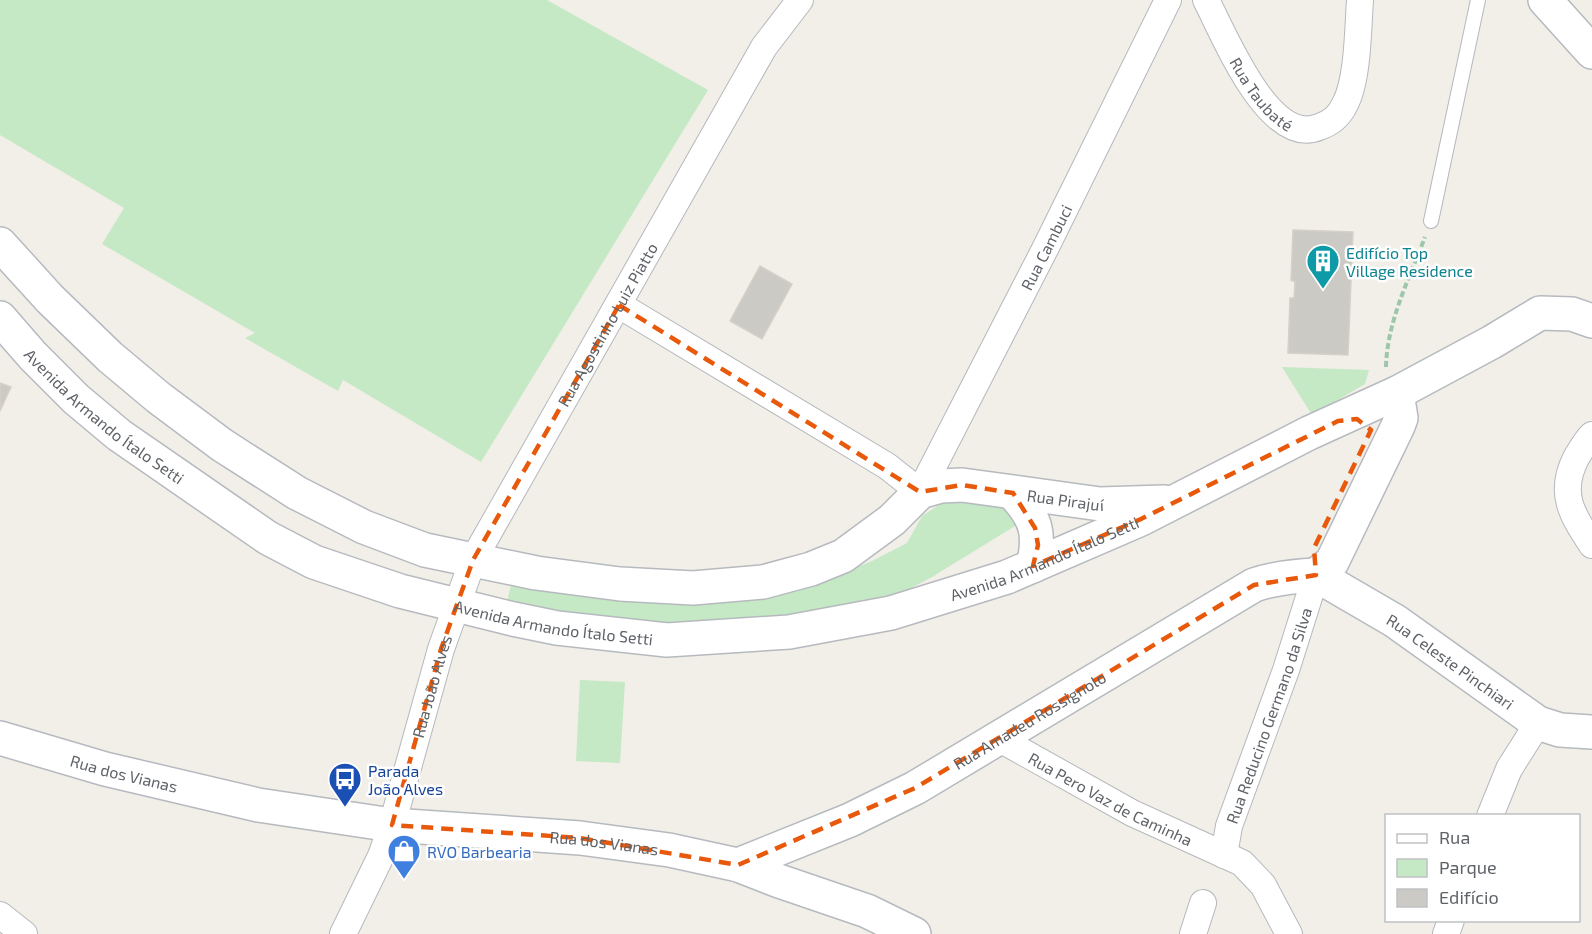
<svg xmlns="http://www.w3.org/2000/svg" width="1592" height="934" viewBox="0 0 1592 934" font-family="'Exo 2',sans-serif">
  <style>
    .green { fill: #c5e8c5 }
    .building { fill: #cccac5; stroke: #d6d1c6; stroke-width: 1.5 }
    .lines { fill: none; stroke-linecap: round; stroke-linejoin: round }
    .lane-casing { stroke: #b5b8bc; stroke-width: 16 }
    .street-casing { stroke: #b5b8bc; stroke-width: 28 }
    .secondary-casing { stroke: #b6babf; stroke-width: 36 }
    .path { stroke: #9cc7a9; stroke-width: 4; stroke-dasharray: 6 3; stroke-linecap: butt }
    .lane { stroke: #fff; stroke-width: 14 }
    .street { stroke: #fff; stroke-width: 26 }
    .secondary { stroke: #fff; stroke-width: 33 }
    .marked { fill: none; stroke: #e8590c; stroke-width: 4.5; stroke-dasharray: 12 8; stroke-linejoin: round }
    .labels { text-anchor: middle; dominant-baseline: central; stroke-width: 5; stroke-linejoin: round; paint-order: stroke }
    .street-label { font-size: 16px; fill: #5f6368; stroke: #fff }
    .culture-label { font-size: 16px; fill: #0d838f; stroke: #fff; text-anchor: start }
    .transit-label { font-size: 16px; fill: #164399; stroke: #fff; text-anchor: start }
    .shop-label { font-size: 16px; fill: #366cbe; stroke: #fff; text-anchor: start }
  </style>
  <rect width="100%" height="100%" fill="#f1efe8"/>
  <g class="green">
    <path d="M0,0H547L708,90L481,462L343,380L338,391L245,338L255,333L102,244L124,208L0,135Z"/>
    <path d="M1282,367L1369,370L1365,384L1312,415Z"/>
    <path d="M972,499L1007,506L1016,513L1015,526L932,577L892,598L717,629L505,611L511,584L818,582L870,562L907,543L922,516L945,501Z"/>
    <path d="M580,680L625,682L620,763L576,761Z"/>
  </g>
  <g class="building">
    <path d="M1293,230L1353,232L1348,355L1288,353L1290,298H1294L1295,282L1291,280Z"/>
    <path d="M760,266L792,284L762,339L730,321Z"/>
    <path d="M0,383L11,387L0,411Z"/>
  </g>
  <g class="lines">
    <g class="lane-casing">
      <path id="lane" d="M1431,221L1478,0"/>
    </g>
    <g class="street-casing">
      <g id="street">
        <path id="s1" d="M1206,0C1224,34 1269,148 1319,127C1331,123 1339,117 1345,104C1358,80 1358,28 1360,0"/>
        <path id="s2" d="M619,305L887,466L920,492L1046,247L1168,0"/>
        <path d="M1592,435C1585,442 1581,450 1576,458C1558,493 1572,515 1592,545"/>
        <path id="s3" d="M998,738L1132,813L1242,863L1263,885L1289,934"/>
        <path d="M1490,816L1509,769L1538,723"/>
        <path id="s4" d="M1224,855L1229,826L1286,670L1316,575"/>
        <path d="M0,915L24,934"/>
        <path id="s5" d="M343,934L381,856L392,825L441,649L473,560L764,47L800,0"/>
        <path d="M1193,934L1203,903"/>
        <path d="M1446,934L1451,920"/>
      </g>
    </g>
    <g class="secondary-casing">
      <g id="secondary">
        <path d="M1545,0L1592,52"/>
        <path id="s6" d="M0,244L50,299L110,357L159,398L222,445L297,493L364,527L425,550L536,573L620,584L693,588L763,582L811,569L843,556L892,520L920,492L941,486L962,485L1100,504L1164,502"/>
        <path id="s7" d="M0,318L33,356L76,399L119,435L268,538L314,562L400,591L513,619L557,628L667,640L789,632L891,613L1007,577L1141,519L1309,433L1397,393L1492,342L1540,313L1572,314L1592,321"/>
        <path d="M1013,493C1036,518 1041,533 1033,566"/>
        <path id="s8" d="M1316,575L1395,621L1538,723L1560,730L1592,732"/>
        <path d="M1316,575L1332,562L1398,426L1401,418L1397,393"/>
        <path id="s9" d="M0,738L105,769L258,805L392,825L580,838L669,850L738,865L779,881L867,911L914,934"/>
        <path id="s10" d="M738,865L850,820L915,788L1254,585C1275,578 1294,576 1316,575"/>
      </g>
    </g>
    <path class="path" d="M1386,367C1387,322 1409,279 1425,237"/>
    <use href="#lane" class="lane"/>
    <use href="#street" class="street"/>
    <use href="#secondary" class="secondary"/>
  </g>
  <path class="marked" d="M619,305L920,492L962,485L1013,493L1035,528L1038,545L1033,566L1141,519L1338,421L1357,419L1371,430L1314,548L1316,575L1254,585L915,788L738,865L580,838L392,825L441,649L473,560Z"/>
  <defs>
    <g id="building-pin" transform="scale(1.725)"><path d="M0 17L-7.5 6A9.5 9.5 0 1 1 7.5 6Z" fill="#0f9aa8" stroke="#fff"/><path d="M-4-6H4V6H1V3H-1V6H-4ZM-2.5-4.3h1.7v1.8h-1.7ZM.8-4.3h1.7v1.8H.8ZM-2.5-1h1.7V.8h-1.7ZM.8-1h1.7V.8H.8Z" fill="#fff"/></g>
    <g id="bus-pin" transform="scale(1.725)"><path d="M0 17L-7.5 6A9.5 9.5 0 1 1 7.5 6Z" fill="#1a4fb4" stroke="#fff"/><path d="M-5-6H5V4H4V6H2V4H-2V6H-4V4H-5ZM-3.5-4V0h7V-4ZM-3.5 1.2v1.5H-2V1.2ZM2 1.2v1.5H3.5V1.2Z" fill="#fff"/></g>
    <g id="shop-pin" transform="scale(1.725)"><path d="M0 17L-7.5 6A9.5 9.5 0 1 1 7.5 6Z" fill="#3f7fe0" stroke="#fff"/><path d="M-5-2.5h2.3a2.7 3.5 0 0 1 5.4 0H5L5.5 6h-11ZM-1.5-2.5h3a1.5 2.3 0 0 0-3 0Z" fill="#fff"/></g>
  </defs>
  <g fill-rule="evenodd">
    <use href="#building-pin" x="1323" y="261"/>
    <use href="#bus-pin" x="345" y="779"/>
    <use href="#shop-pin" x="404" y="851"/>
  </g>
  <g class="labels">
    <g class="street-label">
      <text stroke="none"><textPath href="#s1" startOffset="110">Rua Taubaté</textPath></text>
      <text stroke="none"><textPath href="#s2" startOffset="630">Rua Cambuci</textPath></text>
      <text stroke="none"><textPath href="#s5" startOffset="668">Rua Agostinho Luiz Piatto</textPath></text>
      <text stroke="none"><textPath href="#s7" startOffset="144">Avenida Armando Ítalo Setti</textPath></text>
      <text stroke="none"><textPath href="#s6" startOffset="1203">Rua Pirajuí</textPath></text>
      <text stroke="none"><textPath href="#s7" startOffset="1152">Avenida Armando Ítalo Setti</textPath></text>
      <text stroke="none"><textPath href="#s7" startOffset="648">Avenida Armando Ítalo Setti</textPath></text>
      <text stroke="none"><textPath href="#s8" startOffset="160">Rua Celeste Pinchiari</textPath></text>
      <text stroke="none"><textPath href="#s5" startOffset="264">Rua João Alves</textPath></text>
      <text stroke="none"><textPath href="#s4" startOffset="147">Rua Reducino Germano da Silva</textPath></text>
      <text stroke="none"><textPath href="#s10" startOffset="326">Rua Amadeu Rossignolo</textPath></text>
      <text stroke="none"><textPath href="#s9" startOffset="129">Rua dos Vianas</textPath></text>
      <text stroke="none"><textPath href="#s3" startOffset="128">Rua Pero Vaz de Caminha</textPath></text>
      <text stroke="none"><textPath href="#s9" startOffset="615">Rua dos Vianas</textPath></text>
    </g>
    <g class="culture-label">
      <text x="1346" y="252">Edifício Top<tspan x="1346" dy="18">Village Residence</tspan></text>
    </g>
    <g class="transit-label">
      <text x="368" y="770">Parada<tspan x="368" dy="18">João Alves</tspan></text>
    </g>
    <g class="shop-label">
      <text x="427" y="851">RVO Barbearia</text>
    </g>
  </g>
  <rect x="1385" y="814" width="195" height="108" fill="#ffffff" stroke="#bfc1c3" stroke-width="1.5"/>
  <rect x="1397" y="834" width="30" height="9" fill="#ffffff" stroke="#bfc1c3" stroke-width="1.5"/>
  <text x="1439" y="844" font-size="18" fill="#5f6368">Rua</text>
  <rect x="1397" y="859" width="30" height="18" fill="#c5e8c5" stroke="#bfc1c3" stroke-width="1.5"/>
  <text x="1439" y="874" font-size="18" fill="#5f6368">Parque</text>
  <rect x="1397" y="889" width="30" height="18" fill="#cccac5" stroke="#bfc1c3" stroke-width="1.5"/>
  <text x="1439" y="904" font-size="18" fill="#5f6368">Edifício</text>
</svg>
